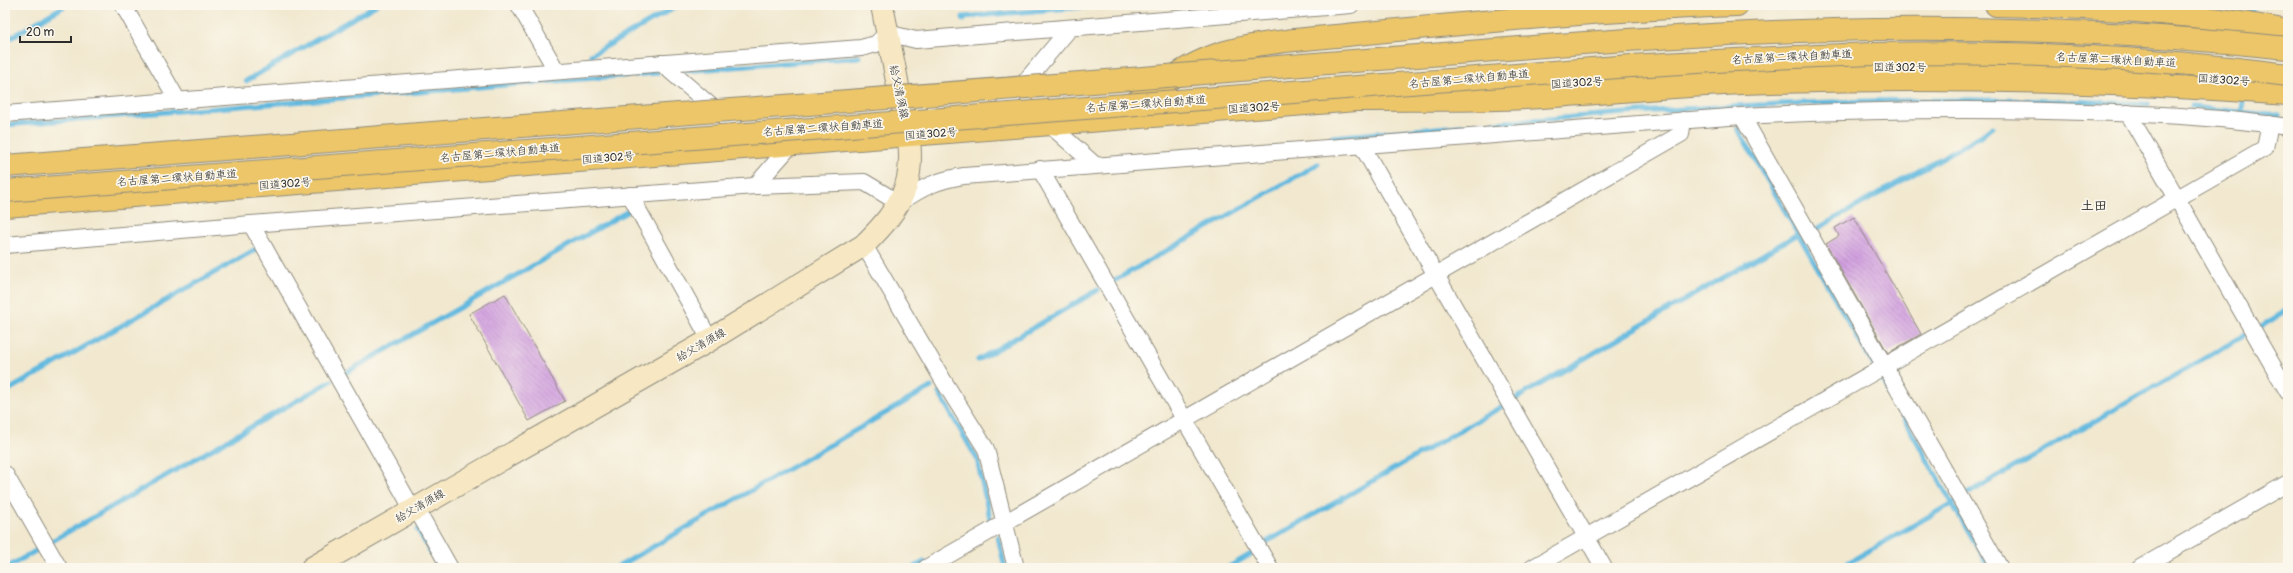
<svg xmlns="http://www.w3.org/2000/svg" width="2293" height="573" viewBox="0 0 2293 573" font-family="Pangolin,'Klee One',sans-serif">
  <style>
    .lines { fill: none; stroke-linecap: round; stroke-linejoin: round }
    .stream { stroke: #62b9df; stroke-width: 5 }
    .building { fill: url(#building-back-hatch) }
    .minor-casing { stroke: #8e8a7d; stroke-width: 18 }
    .secondary-casing { stroke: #8e8a7d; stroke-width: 24 }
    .trunk-casing { stroke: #8e8a7d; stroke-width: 24 }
    .motorway-casing { stroke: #8e8a7d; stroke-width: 24 }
    .minor { stroke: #fff; stroke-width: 16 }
    .secondary { stroke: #f7e8c3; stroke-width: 22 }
    .trunk { stroke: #ecc669; stroke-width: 22 }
    .motorway { stroke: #ecc669; stroke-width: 22 }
    .motorway-bridge-casing { stroke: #8e8a7d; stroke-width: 24; stroke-linecap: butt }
    .motorway-bridge { stroke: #ecc669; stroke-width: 22 }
    .labels { text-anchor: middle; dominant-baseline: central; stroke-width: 3.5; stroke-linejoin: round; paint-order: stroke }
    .street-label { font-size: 11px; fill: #2b2b2b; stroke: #fbf7ec }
    .quarter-label { font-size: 13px; font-weight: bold; fill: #2b2b2b; stroke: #fbf7ec }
  </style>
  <defs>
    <pattern id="building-back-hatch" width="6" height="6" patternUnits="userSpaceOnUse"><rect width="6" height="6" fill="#d2a0e0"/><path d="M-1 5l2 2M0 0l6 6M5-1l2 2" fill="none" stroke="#ab83b6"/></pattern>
  </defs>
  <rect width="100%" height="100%" fill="#fbf7ec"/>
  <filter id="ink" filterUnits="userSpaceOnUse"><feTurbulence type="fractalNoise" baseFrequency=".025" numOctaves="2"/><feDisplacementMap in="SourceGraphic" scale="8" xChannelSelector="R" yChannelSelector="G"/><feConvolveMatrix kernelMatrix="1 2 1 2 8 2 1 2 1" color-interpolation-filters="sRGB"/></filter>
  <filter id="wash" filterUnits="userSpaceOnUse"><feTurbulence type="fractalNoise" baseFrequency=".012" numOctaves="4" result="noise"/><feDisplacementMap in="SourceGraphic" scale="16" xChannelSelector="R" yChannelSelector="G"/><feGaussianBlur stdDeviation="0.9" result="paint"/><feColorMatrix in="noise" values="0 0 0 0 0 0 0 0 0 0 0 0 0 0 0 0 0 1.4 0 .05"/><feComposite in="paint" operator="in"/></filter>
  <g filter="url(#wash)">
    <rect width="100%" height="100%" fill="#f1e8cf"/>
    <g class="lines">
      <g class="stream">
        <path d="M2251,11L2252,5"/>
        <path d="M964,20L963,17L1106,5"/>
        <path d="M5,41L66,5"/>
        <path d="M591,55L679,5"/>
        <path d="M686,71L859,57"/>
        <path d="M246,81L376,5"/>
        <path d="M2191,107L2279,116"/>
        <path d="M2242,111L2243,101"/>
        <path d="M5,125L657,73"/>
        <path d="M1738,129L1874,366"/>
        <path d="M1331,137C1466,126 1601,113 1737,106C1874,99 2011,98 2148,104"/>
        <path d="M1815,230L1982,135L1992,127"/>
        <path d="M1112,282L1318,164"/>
        <path d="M2258,328L2288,310"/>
        <path d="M978,360L1098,290"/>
        <path d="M342,375L630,210"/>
        <path d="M1880,377L1989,568"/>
        <path d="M5,392L256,249"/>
        <path d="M939,393L977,459L991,523L988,525"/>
        <path d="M1515,399L1798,234"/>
        <path d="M1967,494L2247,334"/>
        <path d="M418,530L440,568"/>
        <path d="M998,537L1005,568"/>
        <path d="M52,541L331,381"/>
        <path d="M1263,544L1501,407"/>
        <path d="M6,568L39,549"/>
        <path d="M616,568L931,387"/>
        <path d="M913,568L924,562"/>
        <path d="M1227,568L1253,553"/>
        <path d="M1839,568L1954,502"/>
        <path d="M2127,568L2138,562"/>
      </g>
    </g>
    <g id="blocks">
      <g class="building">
        <path d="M1854,217L1921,334L1888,353L1826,244L1839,236L1835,228Z"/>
        <path d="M505,294L565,401L529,421L469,314Z"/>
      </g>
    </g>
  </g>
  <g filter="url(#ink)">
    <use href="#blocks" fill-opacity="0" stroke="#8e8a7d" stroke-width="1"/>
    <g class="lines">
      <g class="minor-casing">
        <g id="minor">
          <path d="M123,5L178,101"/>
          <path d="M519,5L556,70"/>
          <path d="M661,63L748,138"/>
          <path d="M2128,113L2288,392"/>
          <path d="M5,114L861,48L876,44L887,33L916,40L1351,5"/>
          <path d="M1742,116L2000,568"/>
          <path d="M993,120L1070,28"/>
          <path d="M1050,125L1095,165"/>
          <path d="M1362,146L1604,568"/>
          <path d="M1040,169L1270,568"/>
          <path d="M755,186L791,145"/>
          <path d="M630,195L710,340"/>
          <path d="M251,224L413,510"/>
          <path d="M5,245L251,224L755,186L864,182L899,203C922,188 936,180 964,176L1742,116C1857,110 1971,108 2086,112C2153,114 2221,117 2288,127"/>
          <path d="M864,245L943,380L986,449L1016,568"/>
          <path d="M5,474L59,568"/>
          <path d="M416,508L450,568"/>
          <path d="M926,568L1681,134L1683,120"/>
          <path d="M1532,568L2265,148L2270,124"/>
          <path d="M2140,568L2288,483"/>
        </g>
      </g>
      <g class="secondary-casing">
        <path id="secondary" d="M312,568L710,340L864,245C881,228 898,210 906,186C916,153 905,118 898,86C893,59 887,32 882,5"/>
      </g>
      <g class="trunk-casing">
        <g id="trunk">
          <path d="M1486,90L1768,68L1906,67L2051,69L2160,75"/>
          <path d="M5,206L1382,98"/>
        </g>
      </g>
      <g class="motorway-casing">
        <g id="motorway">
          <path d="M1996,5C2094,7 2192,12 2288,31"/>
          <path d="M1362,100C1416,99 1471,101 1525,98C1607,93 1689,84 1771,82C1944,77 2116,81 2288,94"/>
          <path d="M1112,119C1146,96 1180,67 1219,54C1244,46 1269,43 1294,40C1442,26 1589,10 1737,5"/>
        </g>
      </g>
      <use href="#minor" class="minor"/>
      <use href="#secondary" class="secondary"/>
      <use href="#trunk" class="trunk"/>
      <use href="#motorway" class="motorway"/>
      <g class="motorway-bridge-casing">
        <g id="motorway-bridge">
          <path d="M5,166C372,136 739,111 1106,81C1240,70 1373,59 1507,49C1629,39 1752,31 1875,29C2013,27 2151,34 2288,48"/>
          <path d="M5,191L1631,66C1713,61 1794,56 1876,54C2013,51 2152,57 2288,75"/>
        </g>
      </g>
      <use href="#motorway-bridge" class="motorway-bridge"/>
    </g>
  </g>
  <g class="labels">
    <g class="street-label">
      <text transform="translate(1792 57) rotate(-3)">名古屋第二環状自動車道</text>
      <text transform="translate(2116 60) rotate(3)">名古屋第二環状自動車道</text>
      <text x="1900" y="67">国道302号</text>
      <text transform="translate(1469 79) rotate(-5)">名古屋第二環状自動車道</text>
      <text transform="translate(2224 80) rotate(4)">国道302号</text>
      <text transform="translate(1577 83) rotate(-4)">国道302号</text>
      <text transform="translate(899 92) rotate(78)">給父清須線</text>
      <text transform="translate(1146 104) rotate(-4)">名古屋第二環状自動車道</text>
      <text transform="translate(1254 108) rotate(-4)">国道302号</text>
      <text transform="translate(823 128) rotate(-4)">名古屋第二環状自動車道</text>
      <text transform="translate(931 134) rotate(-5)">国道302号</text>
      <text transform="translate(500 153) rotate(-5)">名古屋第二環状自動車道</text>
      <text transform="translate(608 158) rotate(-5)">国道302号</text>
      <text transform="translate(177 178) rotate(-4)">名古屋第二環状自動車道</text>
      <text transform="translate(285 184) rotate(-5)">国道302号</text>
      <text transform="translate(701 345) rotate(-30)">給父清須線</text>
      <text transform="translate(420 506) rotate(-30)">給父清須線</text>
    </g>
    <g class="quarter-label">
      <text x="2094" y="206">土田</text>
    </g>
  </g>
  <rect width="2293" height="573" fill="none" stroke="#fbf7ec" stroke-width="20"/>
  <path d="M20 36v6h51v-6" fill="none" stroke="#2b2b2b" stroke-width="2"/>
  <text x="26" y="36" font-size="12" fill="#2b2b2b" stroke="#fbf7ec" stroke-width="3" paint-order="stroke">20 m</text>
</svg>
